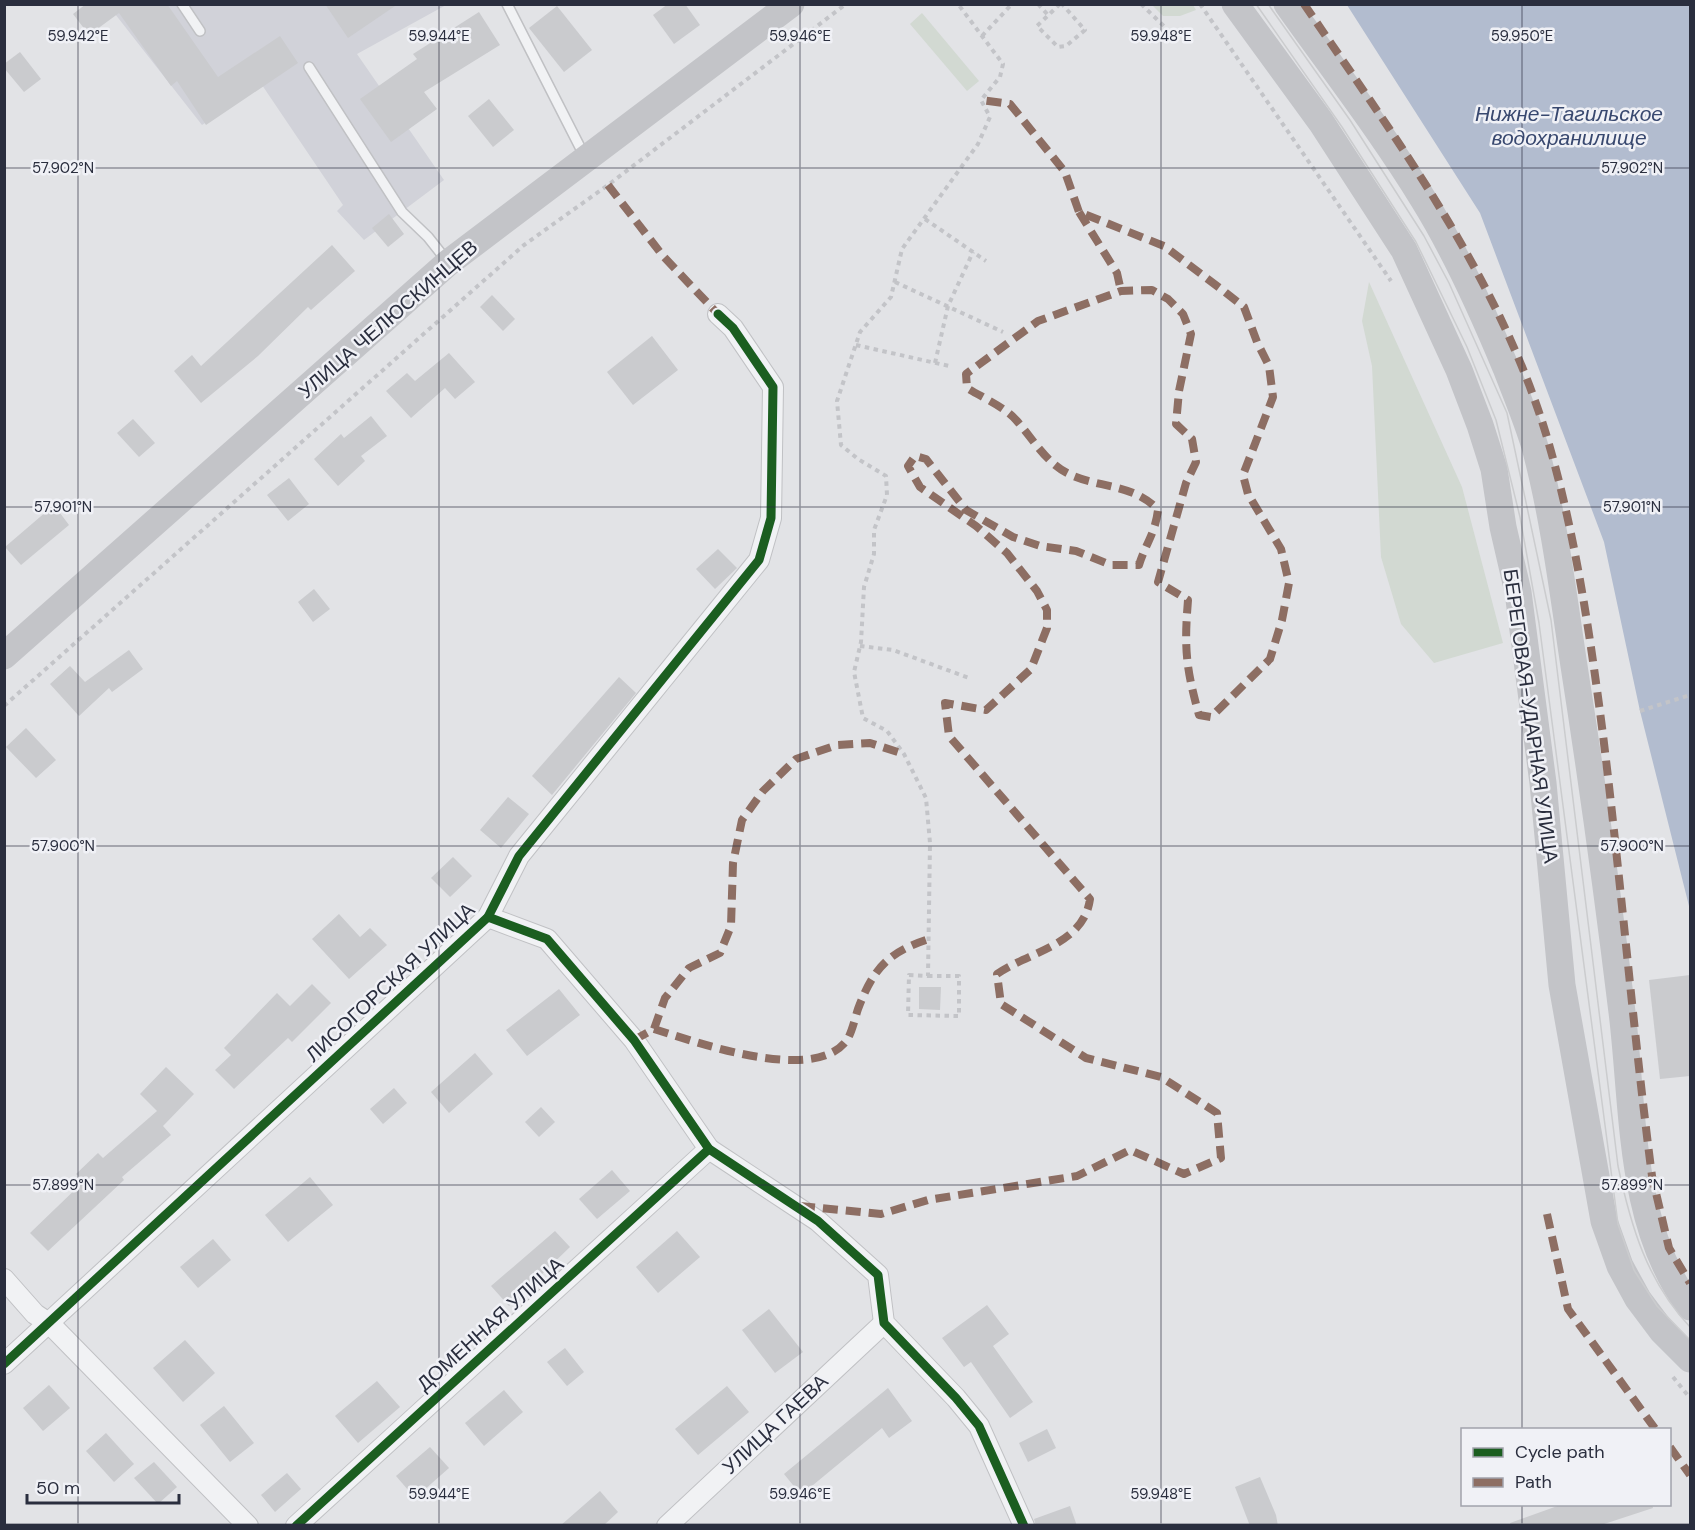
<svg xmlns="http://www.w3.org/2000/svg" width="1695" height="1530" viewBox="0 0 1695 1530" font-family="'DM Sans',sans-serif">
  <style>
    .built { fill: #d1d2d9 }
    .green { fill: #d2d9d2 }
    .water { fill: #b2bccf }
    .building { fill: #cacbce }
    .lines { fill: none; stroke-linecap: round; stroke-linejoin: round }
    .lane-casing { stroke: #c0c1c4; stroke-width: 12 }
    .street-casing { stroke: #c0c1c4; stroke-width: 22 }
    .path { stroke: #c3c4c8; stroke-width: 4; stroke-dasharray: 4.5 4.5; stroke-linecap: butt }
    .lane { stroke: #f1f2f4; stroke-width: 9 }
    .street { stroke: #f1f2f4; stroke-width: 20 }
    .secondary { stroke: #c3c4c8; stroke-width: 27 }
    .tram { stroke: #cbccce; stroke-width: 1.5 }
    .quiet { stroke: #8d6e63; stroke-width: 8; stroke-dasharray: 15 8; stroke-linecap: butt }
    .cycleway-casing { stroke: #f0f1f6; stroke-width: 13 }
    .cycleway { stroke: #1b5e20; stroke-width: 9 }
    .ticks { fill: none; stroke: #2a2e3e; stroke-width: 1.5; stroke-opacity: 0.45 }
    .labels { text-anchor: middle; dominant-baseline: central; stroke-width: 5; stroke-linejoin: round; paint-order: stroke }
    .street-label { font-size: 20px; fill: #2a2e3e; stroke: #f0f1f6 }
    .water-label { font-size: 21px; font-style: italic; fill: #38486f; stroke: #f0f1f6 }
    .ticks-label { font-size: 15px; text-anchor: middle; fill: #2a2e3e; stroke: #f0f1f6; stroke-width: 5; stroke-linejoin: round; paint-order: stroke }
  </style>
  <rect width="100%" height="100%" fill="#e2e3e6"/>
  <path class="built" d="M108,5H446L357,54L444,180L364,240L337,211L343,205L262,85L202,125Z"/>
  <g class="green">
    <path d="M1152,5H1193L1196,10L1180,16H1163Z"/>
    <path d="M922,13L979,81L967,91L910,24Z"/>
    <path d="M1369,282L1462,487L1503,643L1434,663L1401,624L1381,557L1372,366L1362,321Z"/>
  </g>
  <path class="water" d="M1347,5H1690V910L1640,711L1604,542L1480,213Z"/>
  <g class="building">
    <path d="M86,4H167L218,77L280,36L298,63L206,125L177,81L171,86L119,13L89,35L73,14Z"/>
    <path d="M325,4H398L348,38Z"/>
    <path d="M668,4H685L700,25L674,44L653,15Z"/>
    <path d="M557,6L592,50L564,72L529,28Z"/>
    <path d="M479,12L500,45L424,92L437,109L391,142L360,99L417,59L413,54Z"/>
    <path d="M20,52L41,79L24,92L4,68V64Z"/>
    <path d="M489,99L514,130L493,147L468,116Z"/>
    <path d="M389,214L404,234L388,247L372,228Z"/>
    <path d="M332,245L355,271L311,310L308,307L258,356L201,403L174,371L192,355L201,366Z"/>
    <path d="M492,295L515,319L503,331L480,307Z"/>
    <path d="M652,336L678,370L633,405L607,372Z"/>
    <path d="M449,353L475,382L455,399L445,388L411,418L386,391L407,373L415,381Z"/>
    <path d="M371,416L387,436L361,456L365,461L338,486L314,459L341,434L344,438Z"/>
    <path d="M133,419L155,443L139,457L117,433Z"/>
    <path d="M289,478L309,504L288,521L267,495Z"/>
    <path d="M54,505L69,525L21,565L5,547Z"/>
    <path d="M718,549L737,568L715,589L696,569Z"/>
    <path d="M314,589L330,609L313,622L298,602Z"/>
    <path d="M129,650L143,669L112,692L109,688L79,716L50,684L70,666L85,682Z"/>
    <path d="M619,677L636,693L552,795L532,776Z"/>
    <path d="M26,728L56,760L36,778L6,747Z"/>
    <path d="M508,797L529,814L501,848L480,830Z"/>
    <path d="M453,857L472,876L450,897L431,878Z"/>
    <path d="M339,914L360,937L370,928L387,945L349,979L312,939Z"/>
    <path d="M1690,975V1076L1660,1079L1649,980Z"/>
    <path d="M312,984L331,1003L292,1042L288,1038L234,1089L215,1070L231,1055L224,1048L277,993L290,1006Z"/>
    <path d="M919,987H941L940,1010L919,1009Z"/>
    <path d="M559,989L580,1015L527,1056L506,1030Z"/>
    <path d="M475,1053L493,1074L449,1113L431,1092Z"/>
    <path d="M166,1067L194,1094L163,1126L171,1135L122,1177L124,1180L48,1251L30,1233L84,1181L76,1174L98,1153L103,1158L157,1111L140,1094Z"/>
    <path d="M394,1088L407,1103L383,1124L370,1109Z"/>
    <path d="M541,1107L555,1122L539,1137L525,1122Z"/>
    <path d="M612,1170L630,1191L597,1219L579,1199Z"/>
    <path d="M310,1177L333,1205L288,1242L265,1215Z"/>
    <path d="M555,1231L570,1247L540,1276L542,1278L509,1306L491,1286Z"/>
    <path d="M677,1231L700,1257L658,1293L636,1267Z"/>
    <path d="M213,1239L231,1260L198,1288L180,1267Z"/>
    <path d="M987,1305L1009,1334L993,1346L1033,1402L1010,1418L971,1362L964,1367L942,1338Z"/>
    <path d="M769,1309L803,1352L775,1373L742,1330Z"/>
    <path d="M185,1340L215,1373L183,1402L153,1368Z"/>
    <path d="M565,1348L584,1372L567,1386L547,1362Z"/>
    <path d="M377,1381L400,1407L358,1443L335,1416Z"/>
    <path d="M49,1385L70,1408L43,1431L23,1408Z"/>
    <path d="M727,1386L749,1412L698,1455L675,1429Z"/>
    <path d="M888,1388L912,1421L889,1438L882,1428L801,1495L784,1474Z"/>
    <path d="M504,1390L523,1412L484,1446L465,1423Z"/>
    <path d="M224,1406L254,1443L230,1462L200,1425Z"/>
    <path d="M1047,1429L1056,1448L1028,1462L1019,1443Z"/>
    <path d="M106,1433L134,1464L114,1482L86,1451Z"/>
    <path d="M430,1447L449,1468L415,1498L396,1476Z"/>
    <path d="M154,1462L177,1487L158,1504L134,1478Z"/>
    <path d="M287,1473L301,1489L275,1512L261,1495Z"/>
    <path d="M1260,1477L1276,1515L1278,1526H1250L1235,1487Z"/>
    <path d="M600,1491L618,1512L603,1526H560Z"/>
    <path d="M1563,1504H1652L1653,1508L1598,1526H1511L1510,1523Z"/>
    <path d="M1070,1506L1077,1526H1036L1034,1519Z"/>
  </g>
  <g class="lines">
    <g class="lane-casing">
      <g id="lane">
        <path d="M182,4L200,31"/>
        <path d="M507,4L585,157"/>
        <path d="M309,67L402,212L428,237L447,261"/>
      </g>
    </g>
    <g class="street-casing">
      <g id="street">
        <path d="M488,917L547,939L634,1040L709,1149L818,1221L878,1275L884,1323L956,1398L979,1426L1024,1526"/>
        <path d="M4,1279L35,1314L50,1324L248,1526"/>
        <path d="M4,1364L488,917L519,856L759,560L771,518L773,387L733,328L718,314"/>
        <path d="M296,1526L709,1149"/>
        <path d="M667,1526L884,1323"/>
      </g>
    </g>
    <g class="path">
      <path d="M1038,4L1048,15"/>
      <path d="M1060,4L1037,26L1058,47L1066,46L1085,30L1062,4"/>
      <path d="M1141,4L1167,29"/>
      <path d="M1200,4L1391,281"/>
      <path d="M982,36L1012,4"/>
      <path d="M925,219L986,261"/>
      <path d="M895,282L1003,332"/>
      <path d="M856,345L949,366"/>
      <path d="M935,363L948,306L973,252"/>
      <path d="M860,646L893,650L969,678"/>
      <path d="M4,706L524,245L608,185L846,4"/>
      <path d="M1640,711L1690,695"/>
      <path d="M928,976H959V1016L908,1015L909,975L928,976L930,843L926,798L904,754L887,731L863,718L854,672L861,642L864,587L874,554V530L887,495L886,476L858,459L841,445L837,401L860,332L891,297L902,249L978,144L990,117L981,100L1000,77L1003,64L958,4"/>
      <path d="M1673,1377L1690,1398"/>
    </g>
    <use href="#lane" class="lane"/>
    <use href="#street" class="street"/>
    <g class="secondary">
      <path d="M1235,4L1321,122L1404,250L1459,370L1480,425L1494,469L1503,527L1518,592L1543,783L1562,985L1604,1221L1620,1266L1638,1299L1662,1331L1690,1359"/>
      <path d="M1287,4C1333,69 1382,132 1423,199C1456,252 1482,310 1506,368C1516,394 1527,420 1535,447C1554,518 1563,593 1574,666C1592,781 1608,897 1622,1012C1634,1110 1628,1224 1690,1307"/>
      <path d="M4,656L448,263L791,4"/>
    </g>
    <g class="tram">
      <path d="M1256,4L1342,127L1416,242L1467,347L1496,420L1520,517L1539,623L1618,1224L1634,1270L1657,1306L1690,1340"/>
      <path d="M1268,4L1350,120L1424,236L1449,283L1507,413L1551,620L1618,1166C1631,1227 1647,1281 1690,1327"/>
    </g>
    <g class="quiet">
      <path d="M1304,4C1396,139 1498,276 1546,434C1575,531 1590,634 1603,735C1621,882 1633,1030 1652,1176L1669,1248L1690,1283"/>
      <path d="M608,185L663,256L718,314"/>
      <path d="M1079,212L1117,273L1121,291"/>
      <path d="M654,1029C696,1042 815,1085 847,1040C852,1032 855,1018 858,1009C873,969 888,952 929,939"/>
      <path d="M634,1040L654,1029L665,998L689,968L720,953L731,926L733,863L742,820L763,791L796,759L837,745L870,743L904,754"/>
      <path d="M800,1206L881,1214L928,1200L1077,1176L1130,1150L1184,1174L1221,1158L1217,1113L1161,1077L1086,1058L1001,1004L997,974C1028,952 1084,945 1090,899L949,736L945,703L986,710L1031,669L1047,628V610L1037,591L1007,553L976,526L920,487L908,466L915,456L926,459L966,510L1013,537L1040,546L1076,551L1111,565H1139C1146,543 1155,534 1158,510C1135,484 1098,488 1069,474C1046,463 1033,439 1017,421C1005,407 983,398 967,388L966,374L1038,321L1121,291L1152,290L1168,299L1183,314L1191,334L1179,391L1176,424L1192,439L1196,462L1186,483L1158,582L1188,600C1184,649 1186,668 1199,715L1211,717L1270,659L1282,620L1289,583L1281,549L1248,494L1243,475L1273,397L1269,366L1257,342L1244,307L1225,292L1164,246L1079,212L1065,172L1010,104L981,100"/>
      <path d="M1547,1214L1568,1309L1656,1430"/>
      <path d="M1670,1447L1690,1475"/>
    </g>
    <g class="cycleway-casing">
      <g id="cycleway">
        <path d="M488,917L547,939L634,1040L709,1149L818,1221L878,1275L884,1323L956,1398L979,1426L1024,1526"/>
        <path d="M4,1364L488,917L519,856L759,560L771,518L773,387L733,328L718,314"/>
        <path d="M296,1526L709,1149"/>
      </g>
    </g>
    <use href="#cycleway" class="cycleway"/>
  </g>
  <path class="ticks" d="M78,4V1526M439,4V1526M800,4V1526M1161,4V1526M1522,4V1430M4,168H1690M4,507H1690M4,846H1690M4,1185H1690M1522,1504V1526M4,1524H1690"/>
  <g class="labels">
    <g class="street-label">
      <text transform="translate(388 319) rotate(-41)">УЛИЦА ЧЕЛЮСКИНЦЕВ</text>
      <text transform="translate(1531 716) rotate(82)">БЕРЕГОВАЯ-УДАРНАЯ УЛИЦА</text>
      <text transform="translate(390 982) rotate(-43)">ЛИСОГОРСКАЯ УЛИЦА</text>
      <text transform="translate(490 1324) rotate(-42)">ДОМЕННАЯ УЛИЦА</text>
      <text transform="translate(775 1424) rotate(-43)">УЛИЦА ГАЕВА</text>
    </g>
    <g class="water-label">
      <text x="1569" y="114">Нижне-Тагильское<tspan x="1569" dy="24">водохранилище</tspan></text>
    </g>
  </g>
  <g class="ticks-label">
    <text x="78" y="41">59.942°E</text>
    <text x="439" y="41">59.944°E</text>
    <text x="800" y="41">59.946°E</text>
    <text x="1161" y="41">59.948°E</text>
    <text x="1522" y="41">59.950°E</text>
    <text x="63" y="173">57.902°N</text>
    <text x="1632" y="173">57.902°N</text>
    <text x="63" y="512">57.901°N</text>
    <text x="1632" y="512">57.901°N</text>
    <text x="63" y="851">57.900°N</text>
    <text x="1632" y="851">57.900°N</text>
    <text x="63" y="1190">57.899°N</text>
    <text x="1632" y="1190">57.899°N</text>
    <text x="439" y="1499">59.944°E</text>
    <text x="800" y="1499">59.946°E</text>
    <text x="1161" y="1499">59.948°E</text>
  </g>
  <rect width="1695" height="1530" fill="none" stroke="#2a2e3e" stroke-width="12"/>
  <rect x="1461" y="1428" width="210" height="78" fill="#f0f1f6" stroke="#a1a3ac" stroke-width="1.5"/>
  <rect x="1473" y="1448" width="30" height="9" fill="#1b5e20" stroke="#a1a3ac" stroke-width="1.5"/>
  <text x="1515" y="1458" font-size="18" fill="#2a2e3e">Cycle path</text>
  <rect x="1473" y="1478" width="30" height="9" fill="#8d6e63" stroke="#a1a3ac" stroke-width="1.5"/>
  <text x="1515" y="1488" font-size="18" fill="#2a2e3e">Path</text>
  <path d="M27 1494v9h152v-9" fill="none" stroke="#2a2e3e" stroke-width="3"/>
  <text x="36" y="1494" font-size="18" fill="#2a2e3e" stroke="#f0f1f6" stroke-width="4.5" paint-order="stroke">50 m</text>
</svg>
